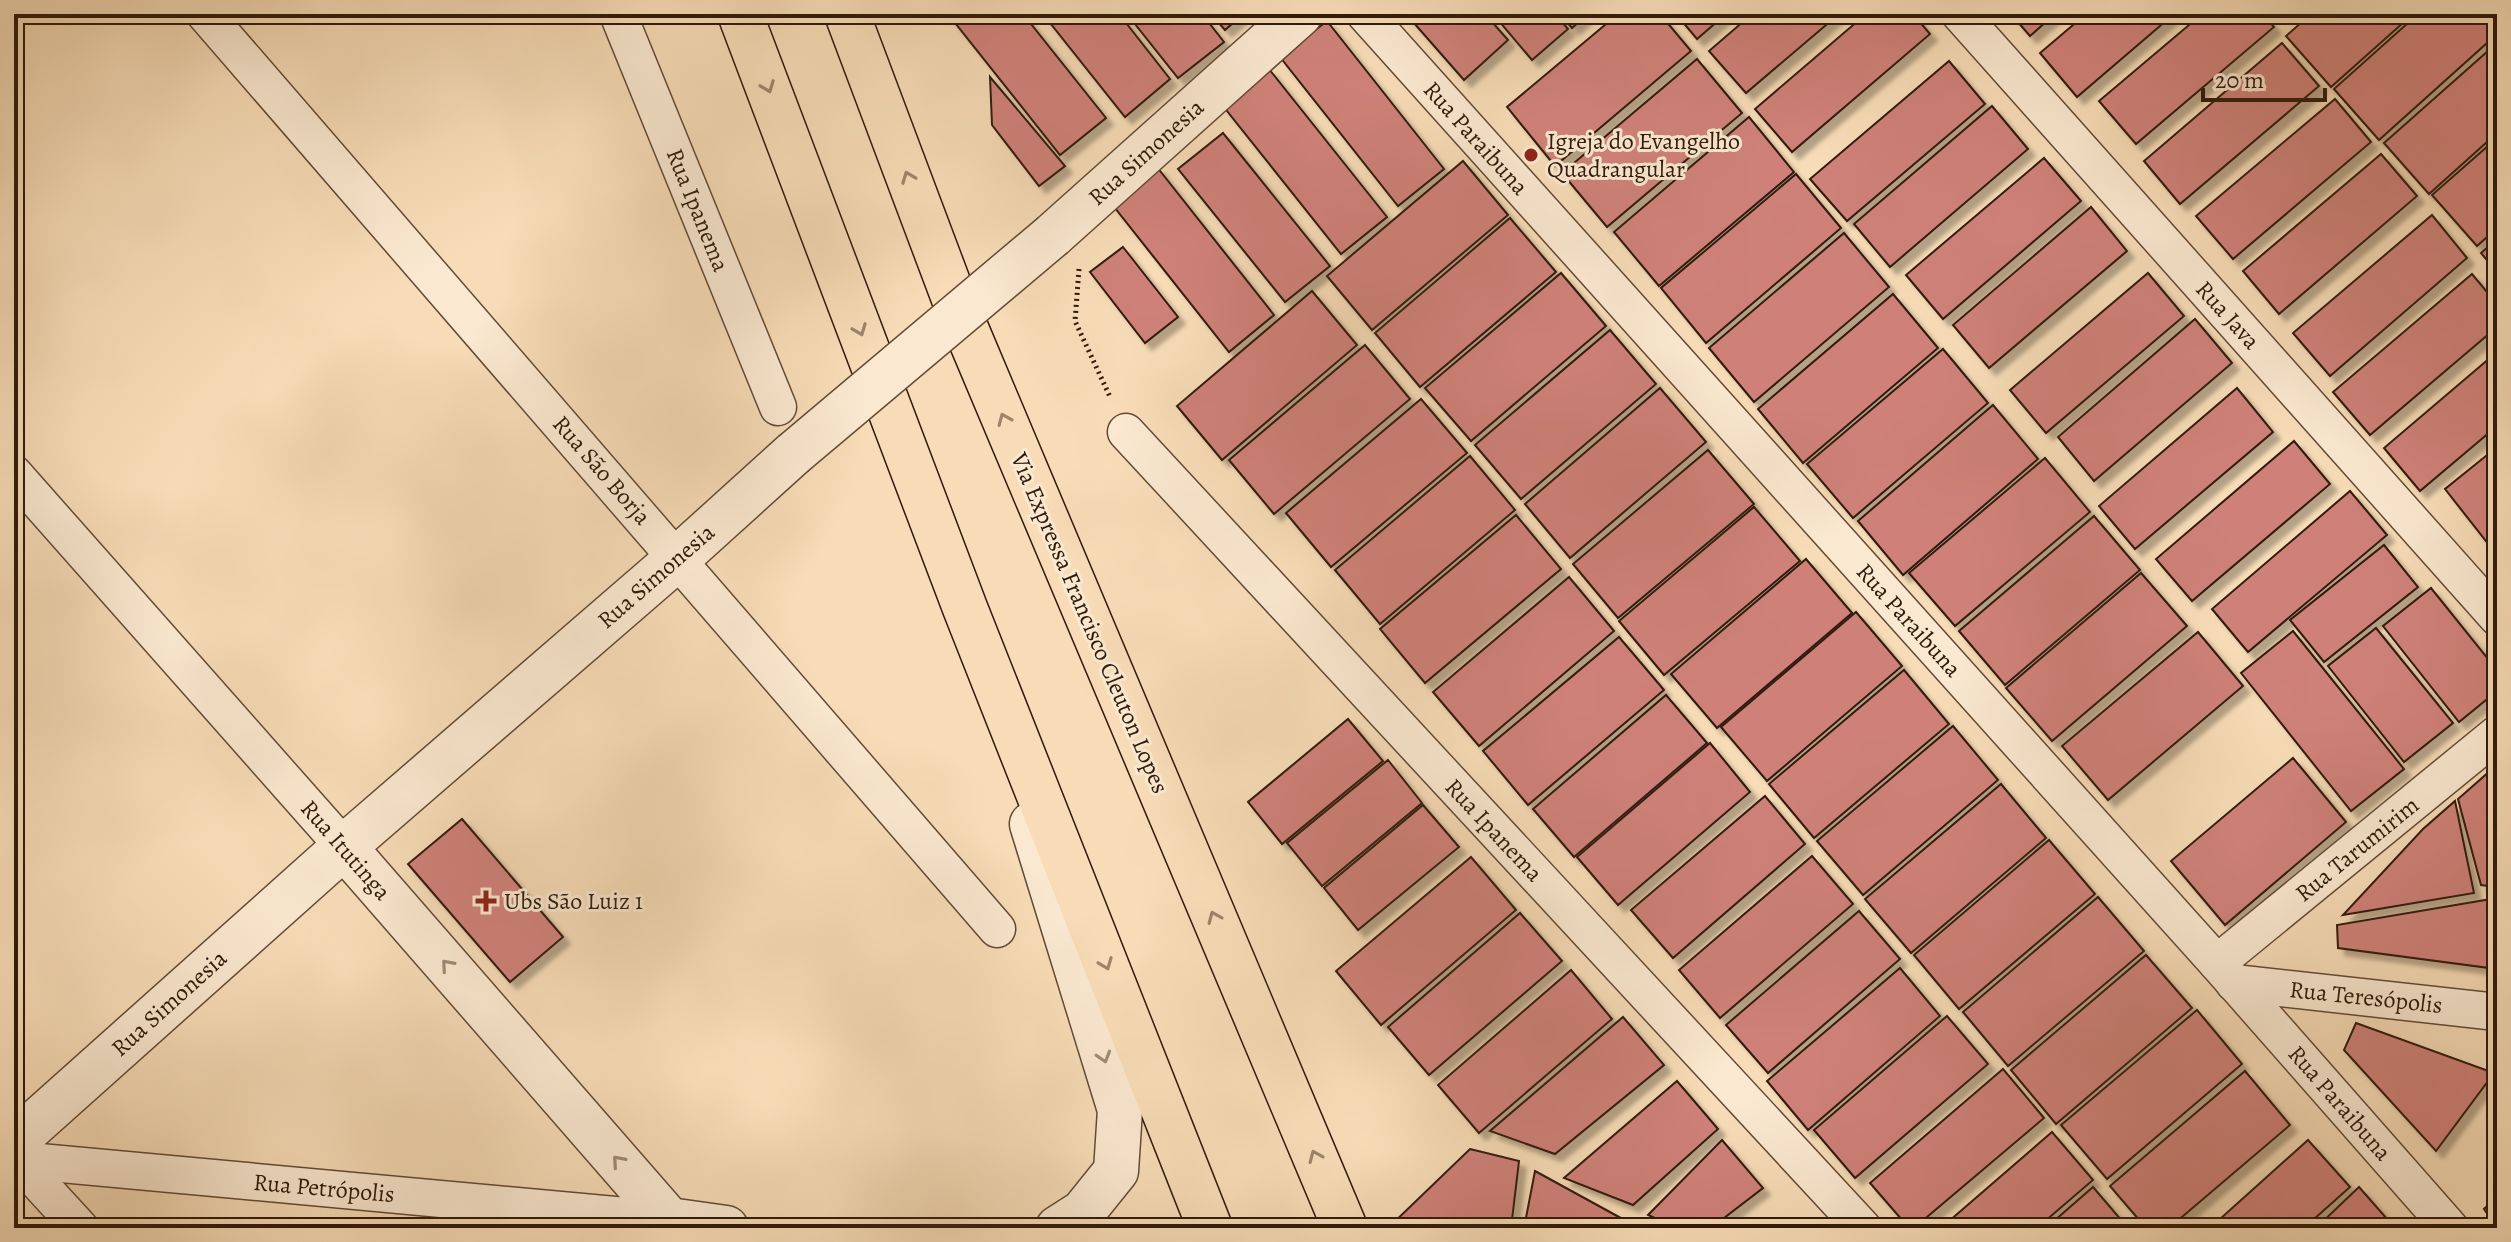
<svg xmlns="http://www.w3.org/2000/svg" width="2511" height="1242" viewBox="0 0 2511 1242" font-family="Alegreya,serif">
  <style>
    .building { fill: #cf8179; stroke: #301a0b; stroke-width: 2; filter: url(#shadow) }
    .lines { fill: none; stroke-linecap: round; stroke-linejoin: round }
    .minor-casing { stroke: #624a36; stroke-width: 39 }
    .tertiary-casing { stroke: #624a36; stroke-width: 47 }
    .trunk-casing { stroke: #301a0b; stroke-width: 47 }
    .path { stroke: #301a0b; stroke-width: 5; stroke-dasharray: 2 4; stroke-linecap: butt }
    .minor { stroke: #fae8d0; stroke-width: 36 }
    .tertiary { stroke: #fae8d0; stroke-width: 44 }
    .trunk { stroke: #f7dcb7; stroke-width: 44 }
    .tertiary-bridge-casing { stroke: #624a36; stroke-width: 47; stroke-linecap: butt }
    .tertiary-bridge { stroke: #fae8d0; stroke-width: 44 }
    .oneway { stroke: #9d856a }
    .oneway2 { stroke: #9f8b77 }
    .poi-dot { fill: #8f2418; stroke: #fae8d0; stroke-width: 3 }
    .labels { text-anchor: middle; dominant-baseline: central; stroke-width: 6; stroke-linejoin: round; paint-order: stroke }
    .street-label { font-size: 24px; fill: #301a0b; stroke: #fae8d0 }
    .poi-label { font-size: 24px; fill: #301a0b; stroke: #fae8d0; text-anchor: start }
  </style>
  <defs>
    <filter id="shadow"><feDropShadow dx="7" dy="7" stdDeviation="2" flood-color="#0004"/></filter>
  </defs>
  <rect width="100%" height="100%" fill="#f7dcb7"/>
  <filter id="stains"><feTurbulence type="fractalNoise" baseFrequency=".0025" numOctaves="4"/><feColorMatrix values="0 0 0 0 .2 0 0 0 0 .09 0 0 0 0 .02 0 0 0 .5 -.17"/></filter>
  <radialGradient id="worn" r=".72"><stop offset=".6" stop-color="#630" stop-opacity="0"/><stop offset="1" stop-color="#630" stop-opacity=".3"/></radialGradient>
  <g class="building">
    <path d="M948,14H1023L1106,118L1060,155Z"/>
    <path d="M1043,14H1119L1170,79L1125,117Z"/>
    <path d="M1127,14H1202L1224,42L1178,78Z"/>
    <path d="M1211,14H1243L1225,30Z"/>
    <path d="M1406,14H1485L1508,40L1464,80Z"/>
    <path d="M1493,14H1555L1568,29L1532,60Z"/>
    <path d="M1560,14H1588L1572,28Z"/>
    <path d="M1618,14H1660L1691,51L1555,166L1507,107Z"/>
    <path d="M1676,14H1726L1697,39Z"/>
    <path d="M1752,14H1839L1746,93L1709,51Z"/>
    <path d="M1866,14H1913L1930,34L1792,152L1755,109Z"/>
    <path d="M2011,14H2055L2030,36Z"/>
    <path d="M2086,14H2174L2077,97L2040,53Z"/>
    <path d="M2202,14H2263L2274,27L2136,144L2099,101Z"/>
    <path d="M2311,14H2413L2331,87L2286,36Z"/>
    <path d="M2418,14H2497V34L2379,140L2334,89Z"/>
    <path d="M1327,21L1444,169L1398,206L1280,57Z"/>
    <path d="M2282,43L2319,86L2180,204L2144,161Z"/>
    <path d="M2497,43V133L2429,194L2384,143Z"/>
    <path d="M1697,59L1742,113L1607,227L1562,173Z"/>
    <path d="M1949,61L1985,104L1847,221L1810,179Z"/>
    <path d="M1269,69L1387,217L1341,254L1223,106Z"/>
    <path d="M990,77L1065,166L1039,186L992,125Z"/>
    <path d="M2335,99L2371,142L2233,259L2196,216Z"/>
    <path d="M1992,106L2028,149L1890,267L1854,224Z"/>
    <path d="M1749,117L1794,172L1659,286L1614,232Z"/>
    <path d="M1223,133L1330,266L1285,302L1178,169Z"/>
    <path d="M2497,138V228L2477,246L2432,195Z"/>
    <path d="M2381,154L2417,196L2279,314L2243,271Z"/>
    <path d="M2044,158L2081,201L1943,319L1906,275Z"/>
    <path d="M1463,161L1508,215L1372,330L1327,276Z"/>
    <path d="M1157,167L1274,315L1229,352L1111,203Z"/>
    <path d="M1796,174L1841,228L1706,343L1661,288Z"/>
    <path d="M2091,207L2127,251L1989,368L1953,325Z"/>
    <path d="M2432,215L2467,258L2330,376L2293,333Z"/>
    <path d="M1510,218L1556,272L1420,387L1375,333Z"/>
    <path d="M1844,233L1889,287L1754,402L1709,348Z"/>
    <path d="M2497,239V272L2481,253Z"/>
    <path d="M1123,247L1178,317L1145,343L1090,272Z"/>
    <path d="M1561,273L1606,326L1471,441L1425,388Z"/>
    <path d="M2148,273L2184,316L2046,433L2010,390Z"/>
    <path d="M2472,274L2497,304V327L2370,435L2333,392Z"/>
    <path d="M1312,291L1357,345L1222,460L1177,406Z"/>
    <path d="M1893,294L1938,348L1803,463L1758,409Z"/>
    <path d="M2195,319L2232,363L2094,481L2058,437Z"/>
    <path d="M1610,330L1656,384L1521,499L1475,445Z"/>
    <path d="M1365,345L1410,399L1274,514L1229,460Z"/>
    <path d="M1943,349L1988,403L1853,518L1807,464Z"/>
    <path d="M2497,352V426L2420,491L2384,448Z"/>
    <path d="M1660,388L1706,442L1570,558L1525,504Z"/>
    <path d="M2237,388L2273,432L2135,549L2099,506Z"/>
    <path d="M1421,399L1467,453L1331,567L1286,513Z"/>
    <path d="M1993,405L2038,459L1903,575L1858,521Z"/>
    <path d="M2294,441L2330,484L2192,601L2156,559Z"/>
    <path d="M2497,447V555L2445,489Z"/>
    <path d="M1708,450L1754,504L1618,618L1573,564Z"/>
    <path d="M1470,456L1515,510L1380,624L1335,570Z"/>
    <path d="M2045,458L2090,512L1955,626L1909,573Z"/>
    <path d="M2350,491L2387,535L2248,652L2212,609Z"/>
    <path d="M1754,507L1800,561L1664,675L1619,621Z"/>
    <path d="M1516,515L1561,569L1425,683L1380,629Z"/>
    <path d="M2094,516L2140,570L2005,685L1959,631Z"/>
    <path d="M2384,545L2418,587L2324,662L2290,620Z"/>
    <path d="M1806,559L1852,613L1717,728L1671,674Z"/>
    <path d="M2141,573L2187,626L2052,741L2006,688Z"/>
    <path d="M1569,577L1614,631L1479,746L1433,692Z"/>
    <path d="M2431,588L2497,670V691L2459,722L2383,626Z"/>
    <path d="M1856,612L1902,666L1767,781L1721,727Z"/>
    <path d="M2376,628L2453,723L2404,762L2328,666Z"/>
    <path d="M2293,631L2404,769L2351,811L2241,673Z"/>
    <path d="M2198,632L2243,686L2108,800L2062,746Z"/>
    <path d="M1619,637L1664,690L1528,805L1483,751Z"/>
    <path d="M1904,670L1949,724L1814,838L1769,784Z"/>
    <path d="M1666,695L1707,743L1574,857L1533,809Z"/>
    <path d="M1348,719L1383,761L1282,844L1248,802Z"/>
    <path d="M1953,726L1998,780L1863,895L1817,841Z"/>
    <path d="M1710,743L1750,792L1618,905L1577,857Z"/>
    <path d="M2293,758L2346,822L2225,925L2171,861Z"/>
    <path d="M1388,760L1422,803L1322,886L1287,843Z"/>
    <path d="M2490,771L2497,807V887L2481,885L2458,799Z"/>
    <path d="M2001,784L2046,838L1911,953L1865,899Z"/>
    <path d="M1765,796L1805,844L1673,958L1631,910Z"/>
    <path d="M2455,801L2474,893L2343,915L2423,829Z"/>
    <path d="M1423,805L1459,847L1358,930L1324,888Z"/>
    <path d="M462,819L563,937L510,982L408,864Z"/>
    <path d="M2049,840L2095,894L1959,1009L1914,955Z"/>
    <path d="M1812,856L1853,904L1720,1018L1679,970Z"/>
    <path d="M1471,857L1516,910L1381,1025L1336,971Z"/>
    <path d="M2098,897L2144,951L2008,1066L1963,1012Z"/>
    <path d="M2497,898V969L2338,948L2337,925Z"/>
    <path d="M1859,911L1900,959L1768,1073L1726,1025Z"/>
    <path d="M1520,913L1562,961L1429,1075L1388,1027Z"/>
    <path d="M2146,955L2192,1008L2056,1124L2011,1070Z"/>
    <path d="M1900,968L1940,1016L1808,1130L1767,1081Z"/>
    <path d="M1571,970L1612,1019L1479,1133L1438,1085Z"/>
    <path d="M2197,1010L2242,1064L2107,1179L2061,1125Z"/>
    <path d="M1947,1016L1988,1064L1855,1178L1814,1130Z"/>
    <path d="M1623,1017L1664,1065L1555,1154L1490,1131Z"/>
    <path d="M2356,1023L2494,1073L2436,1151L2344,1050Z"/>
    <path d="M2003,1069L2044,1118L1914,1228H1909L1870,1183Z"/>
    <path d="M2245,1071L2290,1125L2169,1228H2146L2110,1186Z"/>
    <path d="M1677,1081L1718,1129L1633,1205L1564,1178Z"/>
    <path d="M2052,1132L2093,1180L2037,1228H1941Z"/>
    <path d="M1722,1140L1763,1188L1711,1228H1677L1648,1215Z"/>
    <path d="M2308,1140L2350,1187L2304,1228H2210Z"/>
    <path d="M1470,1149L1519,1161L1511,1228H1388Z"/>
    <path d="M1535,1171L1639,1228H1524Z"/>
    <path d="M2093,1187L2128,1228H2046Z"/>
    <path d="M2359,1187L2395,1228H2316Z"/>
    <path d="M2497,1197V1228L2484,1209Z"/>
  </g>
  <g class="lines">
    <g class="minor-casing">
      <g id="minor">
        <path d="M205,14L997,929"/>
        <path d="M618,14L778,407"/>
        <path d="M1365,14L2217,963L2450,1228"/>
        <path d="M1960,14L2497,617"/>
        <path d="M1126,432L1863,1228"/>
        <path d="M14,474L344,847"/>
        <path d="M2217,963L2497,734"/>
        <path d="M2234,983L2497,1012"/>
        <path d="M14,1156L80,1228"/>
        <path d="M18,1160L669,1220L676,1228"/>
      </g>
    </g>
    <g class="tertiary-casing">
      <g id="tertiary">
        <path d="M1053,235L1300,14"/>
        <path d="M1032,824L1120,1110L1116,1171L1083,1212L1058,1228"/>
        <path d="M344,847L669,1220L726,1228"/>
        <path d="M14,1142L344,847L678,558L793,454"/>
      </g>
    </g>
    <g class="trunk-casing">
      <g id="trunk">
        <path d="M740,14L965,608L1210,1228"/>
        <path d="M847,14L959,312L1345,1228"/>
      </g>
    </g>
    <path class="path" d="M1079,269L1075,321L1111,399"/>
    <use href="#minor" class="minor"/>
    <use href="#tertiary" class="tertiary"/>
    <use href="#trunk" class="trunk"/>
    <g class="tertiary-bridge-casing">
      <path id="tertiary-bridge" d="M793,454L1053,235"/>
    </g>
    <use href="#tertiary-bridge" class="tertiary-bridge"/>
  </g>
  <defs><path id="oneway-chevron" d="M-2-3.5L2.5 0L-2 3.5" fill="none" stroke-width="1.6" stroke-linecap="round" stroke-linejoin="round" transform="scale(2)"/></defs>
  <g class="oneway">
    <use href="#oneway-chevron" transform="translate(768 87) rotate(69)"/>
    <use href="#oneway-chevron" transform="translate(908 177) rotate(-111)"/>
    <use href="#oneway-chevron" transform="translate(860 330) rotate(69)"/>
    <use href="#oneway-chevron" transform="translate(1004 419) rotate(-113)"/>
    <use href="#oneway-chevron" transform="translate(1214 917) rotate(-113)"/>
    <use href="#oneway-chevron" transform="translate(1106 964) rotate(69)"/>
    <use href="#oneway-chevron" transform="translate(1315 1156) rotate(-113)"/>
  </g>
  <g class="oneway2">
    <use href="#oneway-chevron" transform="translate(447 965) rotate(-131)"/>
    <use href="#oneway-chevron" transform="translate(1104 1057) rotate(73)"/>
    <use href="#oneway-chevron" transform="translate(618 1161) rotate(-131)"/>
  </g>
  <g class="poi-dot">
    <circle cx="1531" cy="155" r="8"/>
    <path d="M482 889h8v8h8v8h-8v8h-8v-8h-8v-8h8z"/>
  </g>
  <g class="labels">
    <g class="street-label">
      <text transform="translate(1476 138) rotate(48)">Rua Paraibuna</text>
      <text transform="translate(1146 152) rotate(-42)">Rua Simonesia</text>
      <text transform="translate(698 210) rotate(68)">Rua Ipanema</text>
      <text transform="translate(2228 315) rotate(48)">Rua Java</text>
      <text transform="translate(602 470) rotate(49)">Rua São Borja</text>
      <text transform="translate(656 576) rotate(-41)">Rua Simonesia</text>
      <text transform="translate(1909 620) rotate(48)">Rua Paraibuna</text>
      <text transform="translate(1090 623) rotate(67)">Via Expressa Francisco Cleuton Lopes</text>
      <text transform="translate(1494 830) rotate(47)">Rua Ipanema</text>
      <text transform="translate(2357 849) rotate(-39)">Rua Tarumirim</text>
      <text transform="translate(346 850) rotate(49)">Rua Itutinga</text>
      <text transform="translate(2366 997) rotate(6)">Rua Teresópolis</text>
      <text transform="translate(169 1003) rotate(-42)">Rua Simonesia</text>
      <text transform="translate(2340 1103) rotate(49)">Rua Paraibuna</text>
      <text transform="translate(324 1188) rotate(5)">Rua Petrópolis</text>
    </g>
    <g class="poi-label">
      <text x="1547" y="141">Igreja do Evangelho<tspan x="1547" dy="28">Quadrangular</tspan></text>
      <text x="504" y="901">Ubs São Luiz 1</text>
    </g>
  </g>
  <rect width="2511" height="1242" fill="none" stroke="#f7dcb7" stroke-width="48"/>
  <rect x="16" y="16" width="2479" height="1210" fill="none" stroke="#301a0b" stroke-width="4"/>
  <rect x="24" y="24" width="2463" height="1194" fill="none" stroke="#301a0b" stroke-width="2"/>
  <path d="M2203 88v12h122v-12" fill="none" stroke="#301a0b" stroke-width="4"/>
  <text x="2215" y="88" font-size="24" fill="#301a0b" stroke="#fae8d0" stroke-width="6" paint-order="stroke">20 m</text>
  <rect width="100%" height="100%" filter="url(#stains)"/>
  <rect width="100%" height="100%" fill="url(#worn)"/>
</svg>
